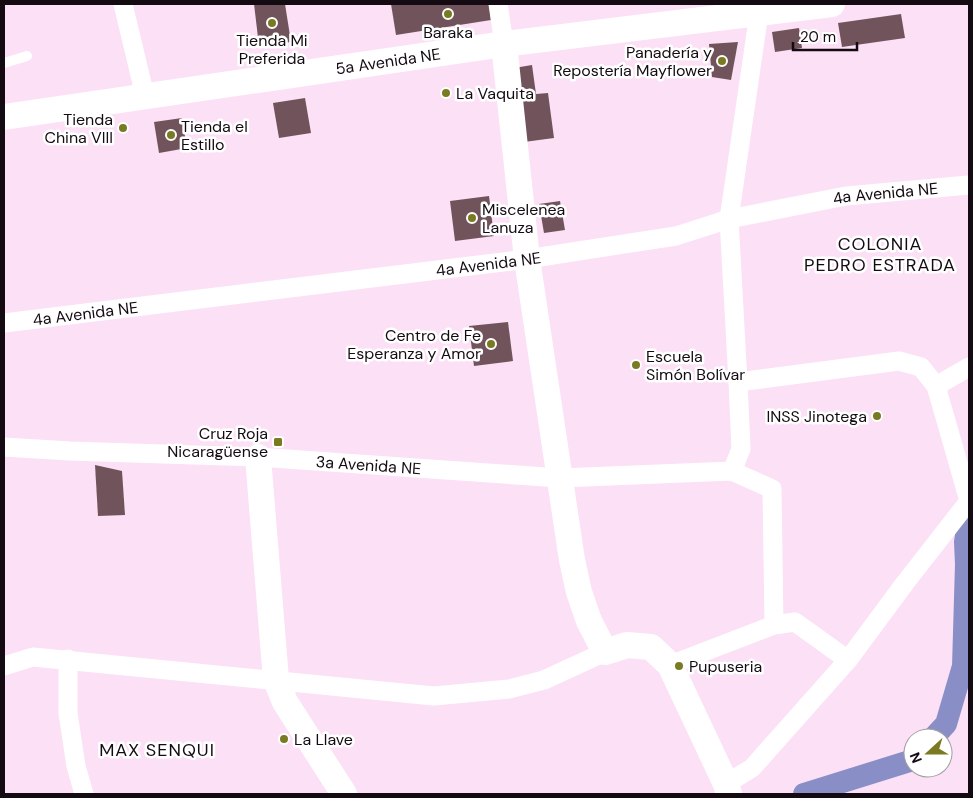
<svg xmlns="http://www.w3.org/2000/svg" width="973" height="798" viewBox="0 0 973 798" font-family="'DM Sans',sans-serif">
  <style>
    .lines { fill: none; stroke-linecap: round; stroke-linejoin: round }
    .canal { stroke: #898fc6; stroke-width: 22 }
    .building { fill: #71545b }
    .lane { stroke: #fff; stroke-width: 10 }
    .street { stroke: #fff; stroke-width: 19 }
    .secondary { stroke: #fff; stroke-width: 26 }
    .poi-dot { fill: #797a22; stroke: #fff; stroke-width: 2 }
    .labels { text-anchor: middle; dominant-baseline: central; stroke-width: 5; stroke-linejoin: round; paint-order: stroke }
    .poi-label { font-size: 16px; fill: #140b12; stroke: #fff; text-anchor: start }
    .street-label { font-size: 16px; fill: #140b12; stroke: #fff }
    .neighbourhood-label { font-size: 18px; letter-spacing: 1px; fill: #140b12; stroke: #fff }
  </style>
  <rect width="100%" height="100%" fill="#fce0f6"/>
  <g class="lines">
    <g class="canal">
      <path d="M933,738L946,724L963,666L966,564L965,542L969,515"/>
      <path d="M804,794L913,760"/>
    </g>
  </g>
  <g class="building">
    <path d="M254,4H285L291,42L259,46Z"/>
    <path d="M391,4H489L491,20L396,35Z"/>
    <path d="M901,14L905,38L842,47L838,23Z"/>
    <path d="M799,28L802,48L775,52L772,32Z"/>
    <path d="M738,42L731,80L712,77L709,44Z"/>
    <path d="M532,65L536,94L548,93L554,138L524,142L514,68Z"/>
    <path d="M305,98L311,133L279,138L273,103Z"/>
    <path d="M182,118L187,148L159,153L154,122Z"/>
    <path d="M489,196L494,236L455,241L450,201Z"/>
    <path d="M560,201L565,230L544,233L539,204Z"/>
    <path d="M508,322L513,361L474,366L469,326Z"/>
    <path d="M95,465L122,471L125,515L98,516Z"/>
  </g>
  <g class="lines">
    <path class="lane" d="M4,63L27,56"/>
    <g class="street">
      <path d="M123,4L145,96"/>
      <path d="M498,4L504,44"/>
      <path id="s1" d="M4,323L527,259L676,236L729,219L846,196L969,185"/>
      <path d="M738,382L899,361L921,367L936,386L969,501"/>
      <path d="M936,386L969,367"/>
      <path id="s2" d="M4,447L70,451L258,457L560,478L732,471L772,489L774,625L795,622L848,660"/>
      <path d="M732,471L741,449L738,382L729,219L759,13"/>
      <path d="M68,659V713L76,766L84,794"/>
      <path d="M670,665L774,625"/>
      <path d="M4,666L33,657L434,696L509,689L544,680L605,652"/>
      <path d="M726,784L752,768L848,660L905,583L969,501"/>
    </g>
    <g class="secondary">
      <path d="M504,44L527,259L572,560L579,592L589,621L605,652L627,645L651,647L670,665L726,784L729,794"/>
      <path id="s3" d="M4,117L504,44L832,4"/>
      <path d="M258,457L276,680L285,702L344,794"/>
    </g>
  </g>
  <g class="poi-dot">
    <circle cx="448" cy="14" r="5"/>
    <circle cx="272" cy="23" r="5"/>
    <circle cx="722" cy="61" r="5"/>
    <circle cx="446" cy="93" r="5"/>
    <circle cx="123" cy="128" r="5"/>
    <circle cx="171" cy="135" r="5"/>
    <circle cx="472" cy="218" r="5"/>
    <circle cx="491" cy="344" r="5"/>
    <circle cx="636" cy="365" r="5"/>
    <circle cx="877" cy="416" r="5"/>
    <rect x="273" y="437" width="10" height="10" rx="2.5"/>
    <circle cx="679" cy="666" r="5"/>
    <circle cx="284" cy="739" r="5"/>
  </g>
  <g class="labels">
    <g class="poi-label">
      <text x="448" y="32" text-anchor="middle">Baraka</text>
      <text x="272" y="40" text-anchor="middle">Tienda Mi<tspan x="272" dy="18">Preferida</tspan></text>
      <text x="712" y="52" text-anchor="end">Panadería y<tspan x="712" dy="18">Repostería Mayflower</tspan></text>
      <text x="456" y="93">La Vaquita</text>
      <text x="113" y="119" text-anchor="end">Tienda<tspan x="113" dy="18">China VIII</tspan></text>
      <text x="181" y="126">Tienda el<tspan x="181" dy="18">Estillo</tspan></text>
      <text x="482" y="209">Miscelenea<tspan x="482" dy="18">Lanuza</tspan></text>
      <text x="481" y="335" text-anchor="end">Centro de Fe<tspan x="481" dy="18">Esperanza y Amor</tspan></text>
      <text x="646" y="356">Escuela<tspan x="646" dy="18">Simón Bolívar</tspan></text>
      <text x="867" y="416" text-anchor="end">INSS Jinotega</text>
      <text x="268" y="433" text-anchor="end">Cruz Roja<tspan x="268" dy="18">Nicaragüense</tspan></text>
      <text x="689" y="666">Pupuseria</text>
      <text x="294" y="739">La Llave</text>
    </g>
    <g class="street-label">
      <text stroke="none"><textPath href="#s3" startOffset="388">5a Avenida NE</textPath></text>
      <text stroke="none"><textPath href="#s1" startOffset="892">4a Avenida NE</textPath></text>
      <text stroke="none"><textPath href="#s1" startOffset="488">4a Avenida NE</textPath></text>
      <text stroke="none"><textPath href="#s1" startOffset="82">4a Avenida NE</textPath></text>
      <text stroke="none"><textPath href="#s2" startOffset="365">3a Avenida NE</textPath></text>
    </g>
    <g class="neighbourhood-label">
      <text x="880" y="244">COLONIA<tspan x="880" dy="21">PEDRO ESTRADA</tspan></text>
      <text x="157" y="750">MAX SENQUI</text>
    </g>
  </g>
  <rect width="973" height="798" fill="none" stroke="#140b12" stroke-width="10"/>
  <g transform="translate(928 753) rotate(249)"><circle r="24" fill="#ffffff" stroke="#a19da0"/>
  <path d="M0-4L9 19L0 12L-9 19Z" fill="#797a22"/>
  <text y="-8" font-size="14" font-weight="bold" text-anchor="middle" fill="#140b12">N</text>
  </g>
  <path d="M793 42v8h64v-8" fill="none" stroke="#140b12" stroke-width="2.5"/>
  <text x="800" y="42" font-size="15" fill="#140b12" stroke="#ffffff" stroke-width="4" paint-order="stroke">20 m</text>
</svg>
